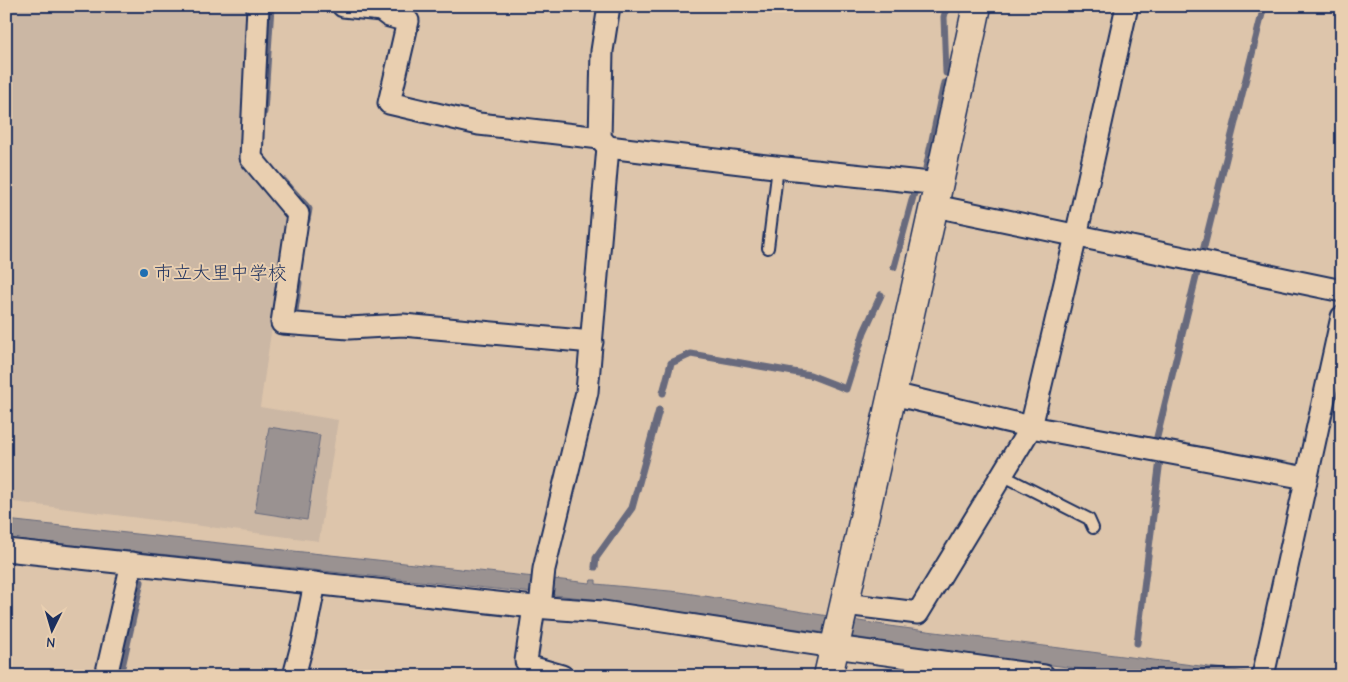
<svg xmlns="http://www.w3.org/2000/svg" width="1348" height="682" viewBox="0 0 1348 682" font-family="'Comic Neue','Klee One',sans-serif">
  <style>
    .built { fill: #cbb7a4 }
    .water { fill: #9a9291; stroke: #676a7d }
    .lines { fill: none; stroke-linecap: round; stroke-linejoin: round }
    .stream { stroke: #676a7d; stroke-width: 7 }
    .lane-casing { stroke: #1b2f5e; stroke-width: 14 }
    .street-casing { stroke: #1b2f5e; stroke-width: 25 }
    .secondary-casing { stroke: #1b2f5e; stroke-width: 31 }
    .lane { stroke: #e9cfb0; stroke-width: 10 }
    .street { stroke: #e9cfb0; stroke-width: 21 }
    .secondary { stroke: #e9cfb0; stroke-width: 28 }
    .poi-dot { fill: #1f6fb2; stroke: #e9cfb0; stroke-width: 2 }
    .labels { text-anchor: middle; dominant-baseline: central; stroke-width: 4; stroke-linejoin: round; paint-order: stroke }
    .poi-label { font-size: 19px; fill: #1b2f5e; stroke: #e9cfb0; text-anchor: start }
  </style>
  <rect width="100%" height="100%" fill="#ddc5ab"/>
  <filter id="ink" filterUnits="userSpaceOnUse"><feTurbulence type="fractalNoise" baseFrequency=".02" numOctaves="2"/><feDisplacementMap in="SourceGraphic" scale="10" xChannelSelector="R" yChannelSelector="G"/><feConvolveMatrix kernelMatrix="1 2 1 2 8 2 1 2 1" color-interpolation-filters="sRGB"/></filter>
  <g filter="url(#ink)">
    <path class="built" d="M6,6H244L253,20L245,162L288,211L274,326H272L260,407L338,420L319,541L6,501Z"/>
    <g class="water">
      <path d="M269,427L320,435L307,520L255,512Z"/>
      <path d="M6,520L590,583L591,580H596V584L680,592L896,627L1278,676H1136L998,658L592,599L6,538Z"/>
    </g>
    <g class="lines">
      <g class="stream">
        <path d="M946,73L944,17L947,6"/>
        <path d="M264,112L271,7"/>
        <path d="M925,173L944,83"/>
        <path d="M284,181L309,209L307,220"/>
        <path d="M1203,251L1264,6"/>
        <path d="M894,267L914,193"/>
        <path d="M294,317L299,283"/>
        <path d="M663,393L671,363L691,354L810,375L846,389L864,332L881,295"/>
        <path d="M1156,441L1197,273"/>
        <path d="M595,567L596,558L632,508L659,410"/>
        <path d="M1137,643L1160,460"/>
        <path d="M120,676L141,582"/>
      </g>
      <g class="lane-casing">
        <g id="lane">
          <path d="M768,248L778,167"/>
          <path d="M1002,475L1089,519L1093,528"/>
        </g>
      </g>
      <g class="street-casing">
        <g id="street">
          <path d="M258,6L251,158L298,214L282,323L349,328L403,325L592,342"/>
          <path d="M343,6L381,10L389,16L408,21L389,103L479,124L600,138"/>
          <path d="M609,6L602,51L600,138L608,147L766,166L940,184"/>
          <path d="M935,206L1342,291"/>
          <path d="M893,394L1031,427L1306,478"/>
          <path d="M6,550L534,607L603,612L835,647L1044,676"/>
          <path d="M845,604L918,613L1031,427L1076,236L1127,6"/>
          <path d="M534,607L526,661L531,667L562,676"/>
          <path d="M540,607L544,569L587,392L608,147"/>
          <path d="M106,676L132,563"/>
          <path d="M294,676L304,638L315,583"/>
          <path d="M1263,676L1342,317"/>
        </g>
      </g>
      <g class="secondary-casing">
        <path id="secondary" d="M828,676C879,453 930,230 977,6"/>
      </g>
      <use href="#lane" class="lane"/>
      <use href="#street" class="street"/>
      <use href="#secondary" class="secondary"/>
    </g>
  </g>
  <circle class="poi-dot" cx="144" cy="273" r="5"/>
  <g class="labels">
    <g class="poi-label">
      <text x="154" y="273">市立大里中学校</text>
    </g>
  </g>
  <rect width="1348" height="682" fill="none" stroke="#e9cfb0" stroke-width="25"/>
  <rect x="12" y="12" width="1323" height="657" fill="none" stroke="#1b2f5e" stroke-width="2" filter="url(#ink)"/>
  <g transform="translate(52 630) rotate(185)" stroke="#e9cfb0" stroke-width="4" paint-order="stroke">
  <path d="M0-4L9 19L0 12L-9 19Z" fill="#1b2f5e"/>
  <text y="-8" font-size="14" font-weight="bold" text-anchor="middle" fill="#1b2f5e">N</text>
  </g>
</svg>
